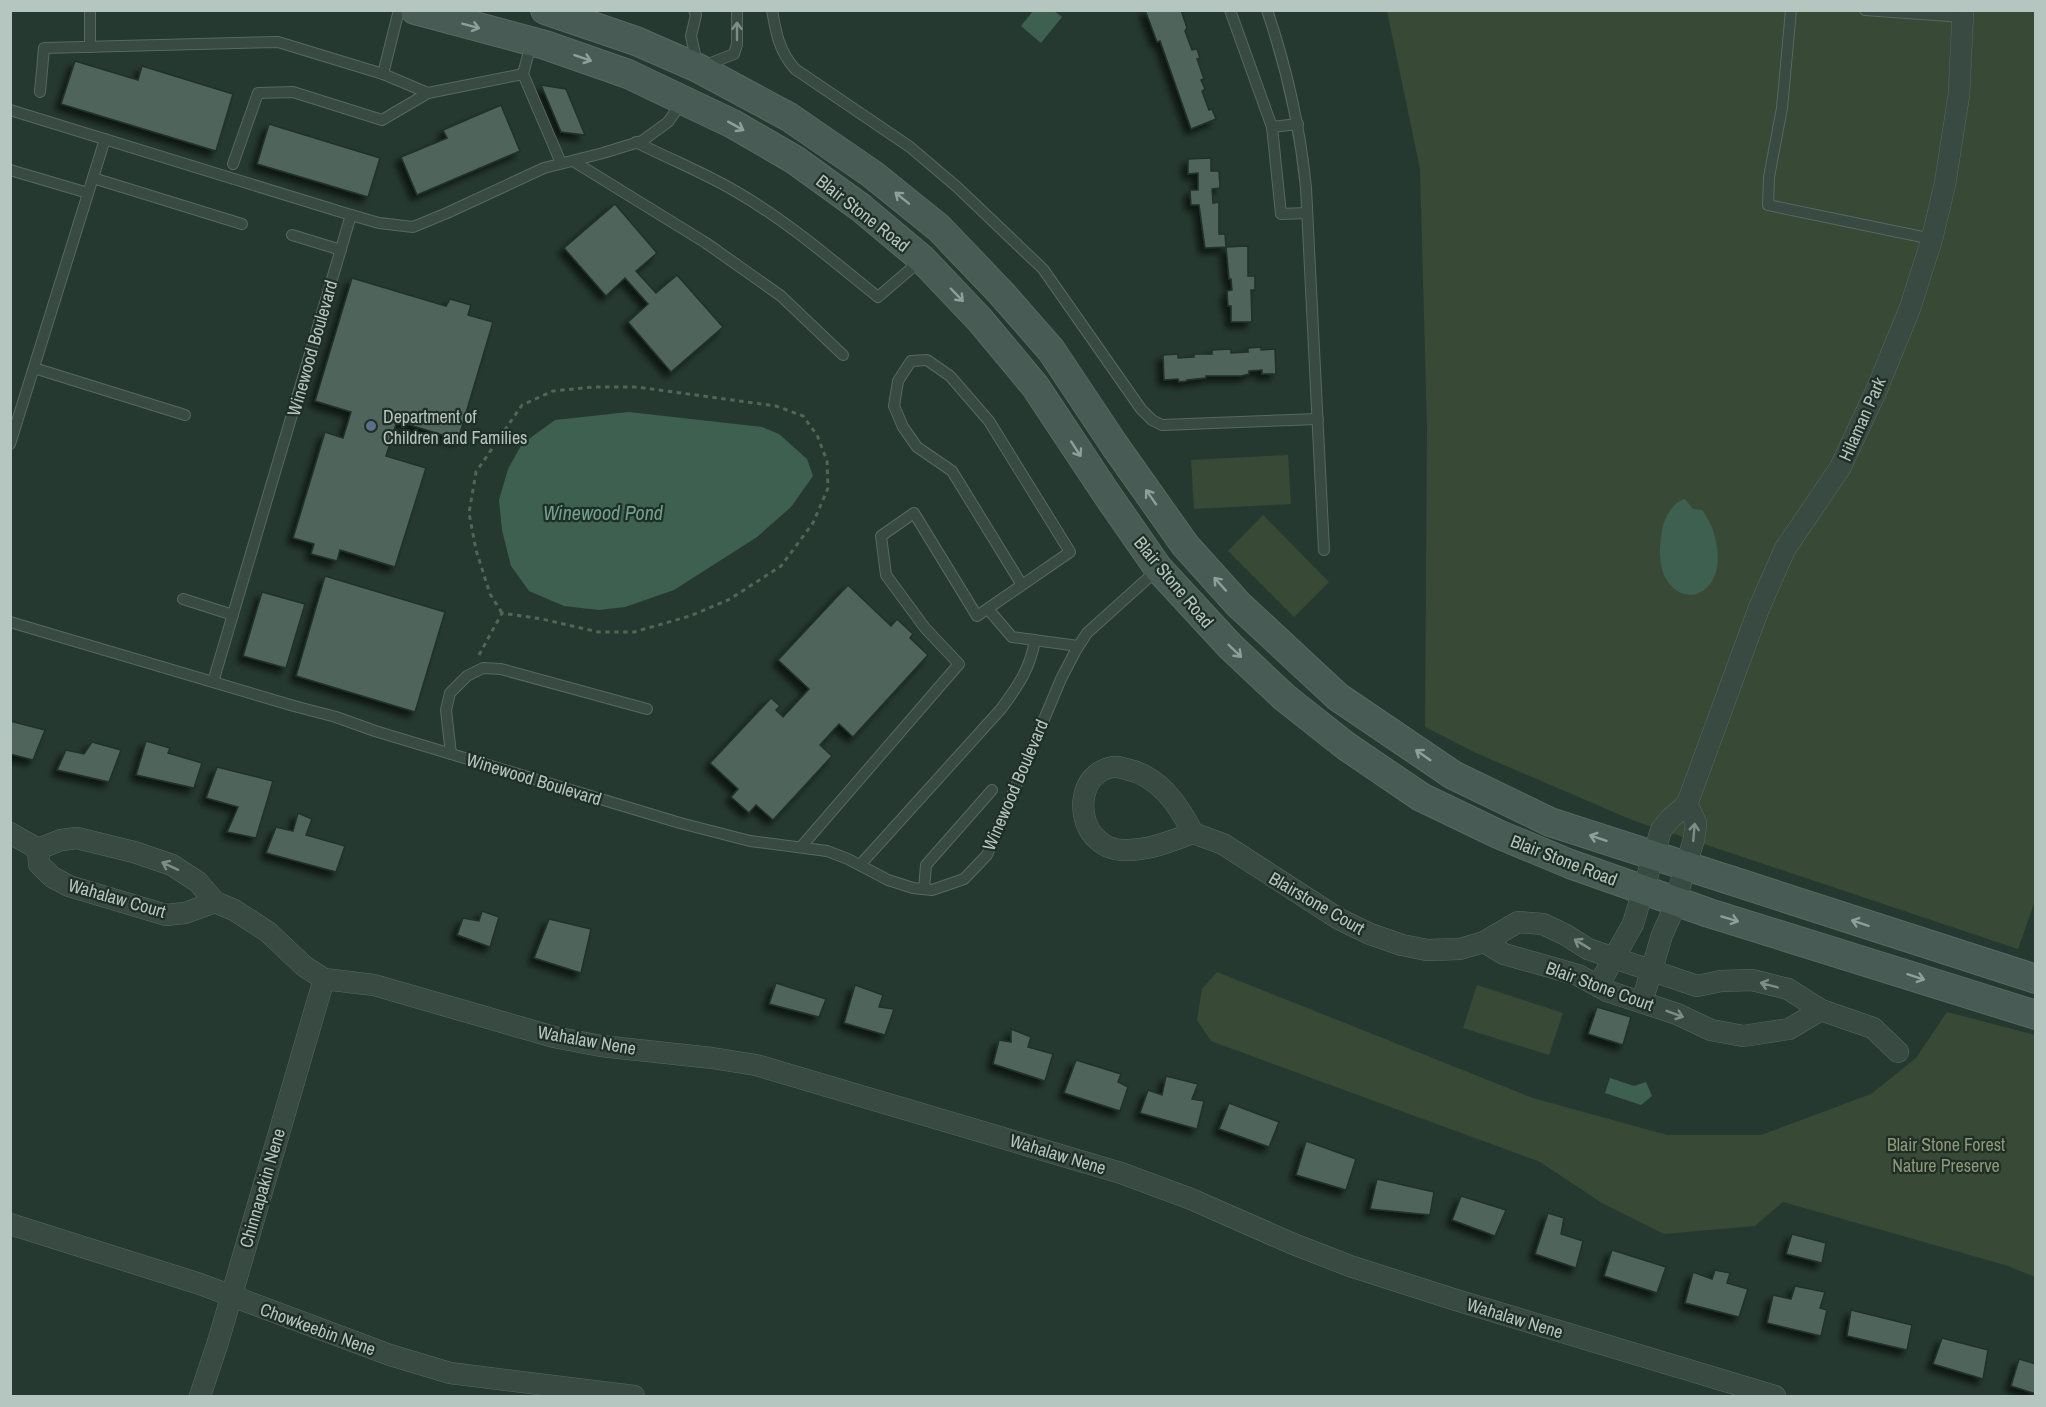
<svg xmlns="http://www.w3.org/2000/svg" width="2046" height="1407" viewBox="0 0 2046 1407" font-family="'Archivo Narrow',sans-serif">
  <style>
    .green { fill: #384935 }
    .water { fill: #3d6051 }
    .building { fill: #4f655c; stroke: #21312a; stroke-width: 1.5; filter: url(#shadow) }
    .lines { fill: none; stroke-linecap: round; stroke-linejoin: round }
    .service-casing { stroke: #576861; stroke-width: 12 }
    .minor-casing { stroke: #576861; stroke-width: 22 }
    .secondary-casing { stroke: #576861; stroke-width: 30 }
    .path { stroke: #546556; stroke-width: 3; stroke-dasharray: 4.5 4.5; stroke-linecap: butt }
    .service { stroke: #394a43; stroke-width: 10 }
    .minor { stroke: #394a43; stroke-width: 21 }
    .secondary { stroke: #485c55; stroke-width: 28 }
    .oneway { stroke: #8fa09a }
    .oneway2 { stroke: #7d8e87 }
    .service-dot { fill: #5c6f8a; stroke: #1f2f28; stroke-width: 2 }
    .labels { text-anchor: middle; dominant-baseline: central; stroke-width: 4.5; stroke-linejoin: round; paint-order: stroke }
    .street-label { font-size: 18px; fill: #b5c5bf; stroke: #1f2f28 }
    .poi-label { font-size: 18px; fill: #b5c5bf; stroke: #1f2f28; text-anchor: start }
    .park-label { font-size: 18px; fill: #909876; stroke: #1f2f28 }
    .water-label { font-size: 20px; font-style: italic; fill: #72a08d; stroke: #1f2f28 }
  </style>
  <defs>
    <filter id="shadow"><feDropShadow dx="-5.5" dy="5.5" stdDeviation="3" flood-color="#0009"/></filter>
  </defs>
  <rect width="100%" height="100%" fill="#263931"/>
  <g class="green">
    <path d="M1387,11H2035L2036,898L2018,949L1632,820L1476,753L1425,727L1427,428L1420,169Z"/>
    <path d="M1288,455L1291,504L1194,509L1191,460Z"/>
    <path d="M1263,515L1329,582L1294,617L1228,551Z"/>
    <path d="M1217,972L1533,1098L1667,1135H1761L1871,1094L1916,1058L1947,1012L2035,1035V1277L2005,1265L1783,1202L1755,1226L1664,1234L1602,1203L1540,1162L1211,1041L1197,1020L1202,989Z"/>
    <path d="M1477,985L1563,1013L1549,1055L1463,1028Z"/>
  </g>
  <g class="water">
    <path d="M1033,11H1054L1062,17L1041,43L1021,26Z"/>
    <path d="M629,412L762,427L779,434L807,459L813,476L791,507L757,537L674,590L625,607L599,610L564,606L529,591L511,566L502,530L499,500L508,469L522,444L555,420Z"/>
    <path d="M1685,499L1693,509L1702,510C1719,531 1728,579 1699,593C1694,596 1686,595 1681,593C1658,582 1658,553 1662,531C1663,520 1673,501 1685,499Z"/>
    <path d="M1610,1078L1634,1086L1646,1082L1652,1096L1641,1105L1605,1093Z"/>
  </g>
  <g class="building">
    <path d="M1145,10H1181L1187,28L1185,31L1192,50L1197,49L1200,58L1197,59L1204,79L1201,80L1205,89L1202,91L1209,110L1212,109L1216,119L1191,129L1160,41L1157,42Z"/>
    <path d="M75,61L138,80L142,66L233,94L216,151L61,104Z"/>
    <path d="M541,85L566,89L585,135L561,132Z"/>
    <path d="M501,105L520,151L417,195L401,157L447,138L443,130Z"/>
    <path d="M269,124L380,158L368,197L257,164Z"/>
    <path d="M1211,158V171H1219L1220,188L1212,189L1213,203L1219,202V234H1225L1226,247L1248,246V276H1255V290H1251L1252,322H1231V306H1228L1227,291L1232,290L1231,279H1229L1226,247L1205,248L1199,205H1191L1190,190H1198V173L1188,174V159Z"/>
    <path d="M615,204L657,253L636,271L656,293L677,275L723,327L671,372L628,322L648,304L625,278L606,296L564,248Z"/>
    <path d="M352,278L446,306L450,299L471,305L468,315L493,322L458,440L397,421L386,456L426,468L395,567L340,550L337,561L311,554L314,544L293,538L325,432L343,438L351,412L315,401Z"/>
    <path d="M1261,347V350L1275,349L1276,374H1262V370L1249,371V374L1241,376H1206V378L1187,380V381L1179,382L1178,379L1164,380L1163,355L1178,354V358L1194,357V354H1212V350L1231,349V353L1248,352V348Z"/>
    <path d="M325,576L445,612L415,712L296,676Z"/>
    <path d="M848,585L891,626L897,619L913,634L910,638L928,655L853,737L839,724L820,745L832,756L773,820L756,805L749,813L731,797L738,789L710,763L771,698L780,706L776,710L783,717L809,689L778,660Z"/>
    <path d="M262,592L305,604L286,668L243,656Z"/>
    <path d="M10,721L45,730L33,760L10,754Z"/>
    <path d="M146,741L170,748L168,753L202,763L194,788L136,775Z"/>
    <path d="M92,742L121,750L109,782L57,770L66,750L84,754Z"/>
    <path d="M217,767L273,781L256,838L227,832L238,807L206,798Z"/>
    <path d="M298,813L312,819L306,835L345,846L336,872L266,853L276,827L293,831Z"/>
    <path d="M482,911L499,917L490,947L457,935L463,918L479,921Z"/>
    <path d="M549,919L591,929L581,973L534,958Z"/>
    <path d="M776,983L826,999L819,1017L769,1004Z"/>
    <path d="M855,985L883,995L879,1007L894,1009L885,1035L844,1023Z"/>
    <path d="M1597,1007L1631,1017L1623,1045L1588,1034Z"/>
    <path d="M1011,1029L1031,1037L1028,1047L1053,1054L1045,1081L993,1064L999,1040L1011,1042Z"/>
    <path d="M1076,1060L1121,1074L1118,1082L1128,1087L1120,1111L1064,1093Z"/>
    <path d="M1166,1076L1198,1084L1192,1099L1204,1101L1197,1129L1140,1113L1148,1090L1162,1095Z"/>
    <path d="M1229,1103L1279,1122L1269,1147L1219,1129Z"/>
    <path d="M1306,1141L1356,1159L1346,1190L1296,1175Z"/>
    <path d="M1377,1179L1434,1192L1430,1215L1370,1209Z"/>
    <path d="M1461,1196L1506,1210L1495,1236L1452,1220Z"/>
    <path d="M1548,1213L1564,1218L1561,1234L1583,1241L1576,1268L1535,1254Z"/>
    <path d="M1792,1234L1826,1243L1822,1263L1786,1254Z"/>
    <path d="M1612,1250L1666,1267L1657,1293L1604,1276Z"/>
    <path d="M1715,1270L1730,1273L1727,1283L1748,1289L1739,1317L1685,1303L1693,1272L1712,1279Z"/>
    <path d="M1795,1286L1825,1292L1820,1308L1827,1310L1821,1336L1767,1323L1773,1295L1791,1299Z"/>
    <path d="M1851,1310L1912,1325L1907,1350L1847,1336Z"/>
    <path d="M1942,1338L1988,1350L1983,1379L1933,1364Z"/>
    <path d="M2019,1359L2036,1364V1394L2011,1386Z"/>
  </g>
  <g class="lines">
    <g class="service-casing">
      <g id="service">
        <path d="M90,10V47"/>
        <path d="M694,10L696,15L691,36L698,68L734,54L737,44V10"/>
        <path d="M772,10C776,33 779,51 795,69L910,147L957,187L1043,269L1141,409L1152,420L1162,425L1318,419"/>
        <path d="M1230,10L1272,127L1281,214L1307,213"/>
        <path d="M1267,10C1287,69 1300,127 1306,188L1324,550"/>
        <path d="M1791,10L1782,108L1769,177L1768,205L1932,239"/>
        <path d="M1865,10L1963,17"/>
        <path d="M531,44L523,74L561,163"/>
        <path d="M383,74L399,10"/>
        <path d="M40,92L44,48L278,42L383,74L428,93L523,74"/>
        <path d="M10,110L351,215L379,223L413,227L447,213L544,168L603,153L642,141L668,122L683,101"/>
        <path d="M1272,127L1298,124"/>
        <path d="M636,142C669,159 703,172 735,191C786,220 832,260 878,297L921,260"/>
        <path d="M573,161L706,243L781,296L843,355"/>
        <path d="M233,164L258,93L293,92L382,120L428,93"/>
        <path d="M10,170L88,193"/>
        <path d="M93,178L242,224"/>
        <path d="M292,235L341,250"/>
        <path d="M34,368L185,415"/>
        <path d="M10,444L105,139"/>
        <path d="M183,599L233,615"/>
        <path d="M988,609L1012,637L1078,646"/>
        <path d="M10,622L294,706L336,717L375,731L680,823L750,841L827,851L848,859L888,880L913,888L932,890L964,879L987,855L1061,679L1076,650L1087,633L1157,570"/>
        <path d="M213,682L351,215"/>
        <path d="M451,754L446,710L450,693L467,676L483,668L501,669L647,709"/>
        <path d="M801,847L959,664L925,628L886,575L881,536L914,513L977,616L1070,552L989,421L950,376L927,360L911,361L898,381L894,406L903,427L917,447L952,471L1022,585"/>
        <path d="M860,865L1001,709C1018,686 1030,669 1035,640"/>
        <path d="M924,889L926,865L992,790"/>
      </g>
    </g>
    <g class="minor-casing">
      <g id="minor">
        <path d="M10,833L38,849"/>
        <path d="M1193,833C1172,841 1147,851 1123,850C1114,850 1104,846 1098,840C1075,821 1078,773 1113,767C1117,766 1122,768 1126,769C1159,776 1178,804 1193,833L1223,844L1339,919L1370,934L1402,945L1427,950L1460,949L1484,942L1518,922L1543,924L1566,935L1588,949L1697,986L1721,981L1752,980L1788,989L1821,1010L1873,1028L1898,1052"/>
        <path d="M38,849L61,840L77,838L134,852L172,865L198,882L215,902L234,910L268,932L304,966L324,979L374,985L554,1037L601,1046L712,1058L756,1065L1121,1173L1191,1199L1291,1243L1350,1266L1456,1300L1775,1396"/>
        <path d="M38,849L39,864L52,877L69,886L166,915L185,913L215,902"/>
        <path d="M1484,942L1504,954L1578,975L1607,991L1677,1014L1711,1030L1743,1036L1789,1029L1821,1010"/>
        <path d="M1598,986L1633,924L1661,830L1670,819L1687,804L1759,608L1785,549L1840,468L1877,389L1910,308L1932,239L1945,184L1959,94L1963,10"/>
        <path d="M1642,1002L1662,935L1671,915L1694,839L1696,823L1687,804"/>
        <path d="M10,1224L200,1284L390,1355L450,1373L634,1396"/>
        <path d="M200,1396L218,1342L324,979"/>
      </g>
    </g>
    <g class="secondary-casing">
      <g id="secondary">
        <path d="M415,10L545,45L628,74L733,124L795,160L860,207L922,259L980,320L1035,386L1106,493L1158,568L1230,646L1284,697L1346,746L1421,797L1498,834L1570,864L1709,913L2036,1015"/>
        <path d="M545,10L636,41L698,68L789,117L872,174L939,228L1002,294L1051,350L1115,446L1185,545L1238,604L1338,697L1453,775L1550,822L2036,979"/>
      </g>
    </g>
    <path class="path" d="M479,655L502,613L542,619L598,632H634L690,616L730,599L781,566L813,523L828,488L827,461L817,435L803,416L776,406L637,387H593L553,391L522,405L476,472L469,513L476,550L490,594L502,613"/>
    <use href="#service" class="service"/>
    <use href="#minor" class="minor"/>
    <use href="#secondary" class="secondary"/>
  </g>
  <defs><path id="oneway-shaft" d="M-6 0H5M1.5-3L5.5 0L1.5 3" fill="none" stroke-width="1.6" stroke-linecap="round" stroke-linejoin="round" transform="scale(1.5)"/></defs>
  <g class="oneway">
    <use href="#oneway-shaft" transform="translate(471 26) rotate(15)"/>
    <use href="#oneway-shaft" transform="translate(583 58) rotate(19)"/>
    <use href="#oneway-shaft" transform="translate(736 126) rotate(29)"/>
    <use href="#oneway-shaft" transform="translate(902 198) rotate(-141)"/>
    <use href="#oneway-shaft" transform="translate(957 295) rotate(46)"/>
    <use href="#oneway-shaft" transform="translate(1076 449) rotate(57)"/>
    <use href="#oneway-shaft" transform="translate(1151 497) rotate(-125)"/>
    <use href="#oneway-shaft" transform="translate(1220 584) rotate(-132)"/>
    <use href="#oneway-shaft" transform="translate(1235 651) rotate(44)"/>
    <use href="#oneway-shaft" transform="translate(1423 755) rotate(-145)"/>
    <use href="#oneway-shaft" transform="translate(1598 838) rotate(-161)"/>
    <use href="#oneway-shaft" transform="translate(1730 919) rotate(17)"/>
    <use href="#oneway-shaft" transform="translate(1860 923) rotate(-162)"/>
    <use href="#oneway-shaft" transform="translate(1916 977) rotate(18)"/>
  </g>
  <g class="oneway2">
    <use href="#oneway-shaft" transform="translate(737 31) rotate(-90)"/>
    <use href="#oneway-shaft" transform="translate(1694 832) rotate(-85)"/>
    <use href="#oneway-shaft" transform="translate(170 866) rotate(-155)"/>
    <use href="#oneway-shaft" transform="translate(1582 944) rotate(-149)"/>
    <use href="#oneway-shaft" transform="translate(1769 985) rotate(-165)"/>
    <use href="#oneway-shaft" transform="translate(1675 1014) rotate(21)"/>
  </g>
  <circle class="service-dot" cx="371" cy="426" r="6"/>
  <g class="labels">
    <g class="street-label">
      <text transform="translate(863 213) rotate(38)">Blair Stone Road</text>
      <text transform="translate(312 348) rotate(-74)">Winewood Boulevard</text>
      <text transform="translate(1862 419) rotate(-66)">Hilaman Park</text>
      <text transform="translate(1174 582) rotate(50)">Blair Stone Road</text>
      <text transform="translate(534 779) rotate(17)">Winewood Boulevard</text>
      <text transform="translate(1015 785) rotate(-67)">Winewood Boulevard</text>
      <text transform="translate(1564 860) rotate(21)">Blair Stone Road</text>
      <text transform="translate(117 898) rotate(16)">Wahalaw Court</text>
      <text transform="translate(1317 903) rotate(30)">Blairstone Court</text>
      <text transform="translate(1600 986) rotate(20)">Blair Stone Court</text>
      <text transform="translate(587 1040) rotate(10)">Wahalaw Nene</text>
      <text transform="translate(1058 1154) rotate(17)">Wahalaw Nene</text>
      <text transform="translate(262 1188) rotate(-74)">Chinnapakin Nene</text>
      <text transform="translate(1515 1318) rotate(17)">Wahalaw Nene</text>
      <text transform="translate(318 1329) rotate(20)">Chowkeebin Nene</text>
    </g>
    <g class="poi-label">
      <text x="383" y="416">Department of<tspan x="383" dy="21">Children and Families</tspan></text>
    </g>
    <g class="park-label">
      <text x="1946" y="1144">Blair Stone Forest<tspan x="1946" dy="21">Nature Preserve</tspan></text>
    </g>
    <g class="water-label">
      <text x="603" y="512">Winewood Pond</text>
    </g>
  </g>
  <rect width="2046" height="1407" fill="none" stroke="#b5c5bf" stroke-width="24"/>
</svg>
